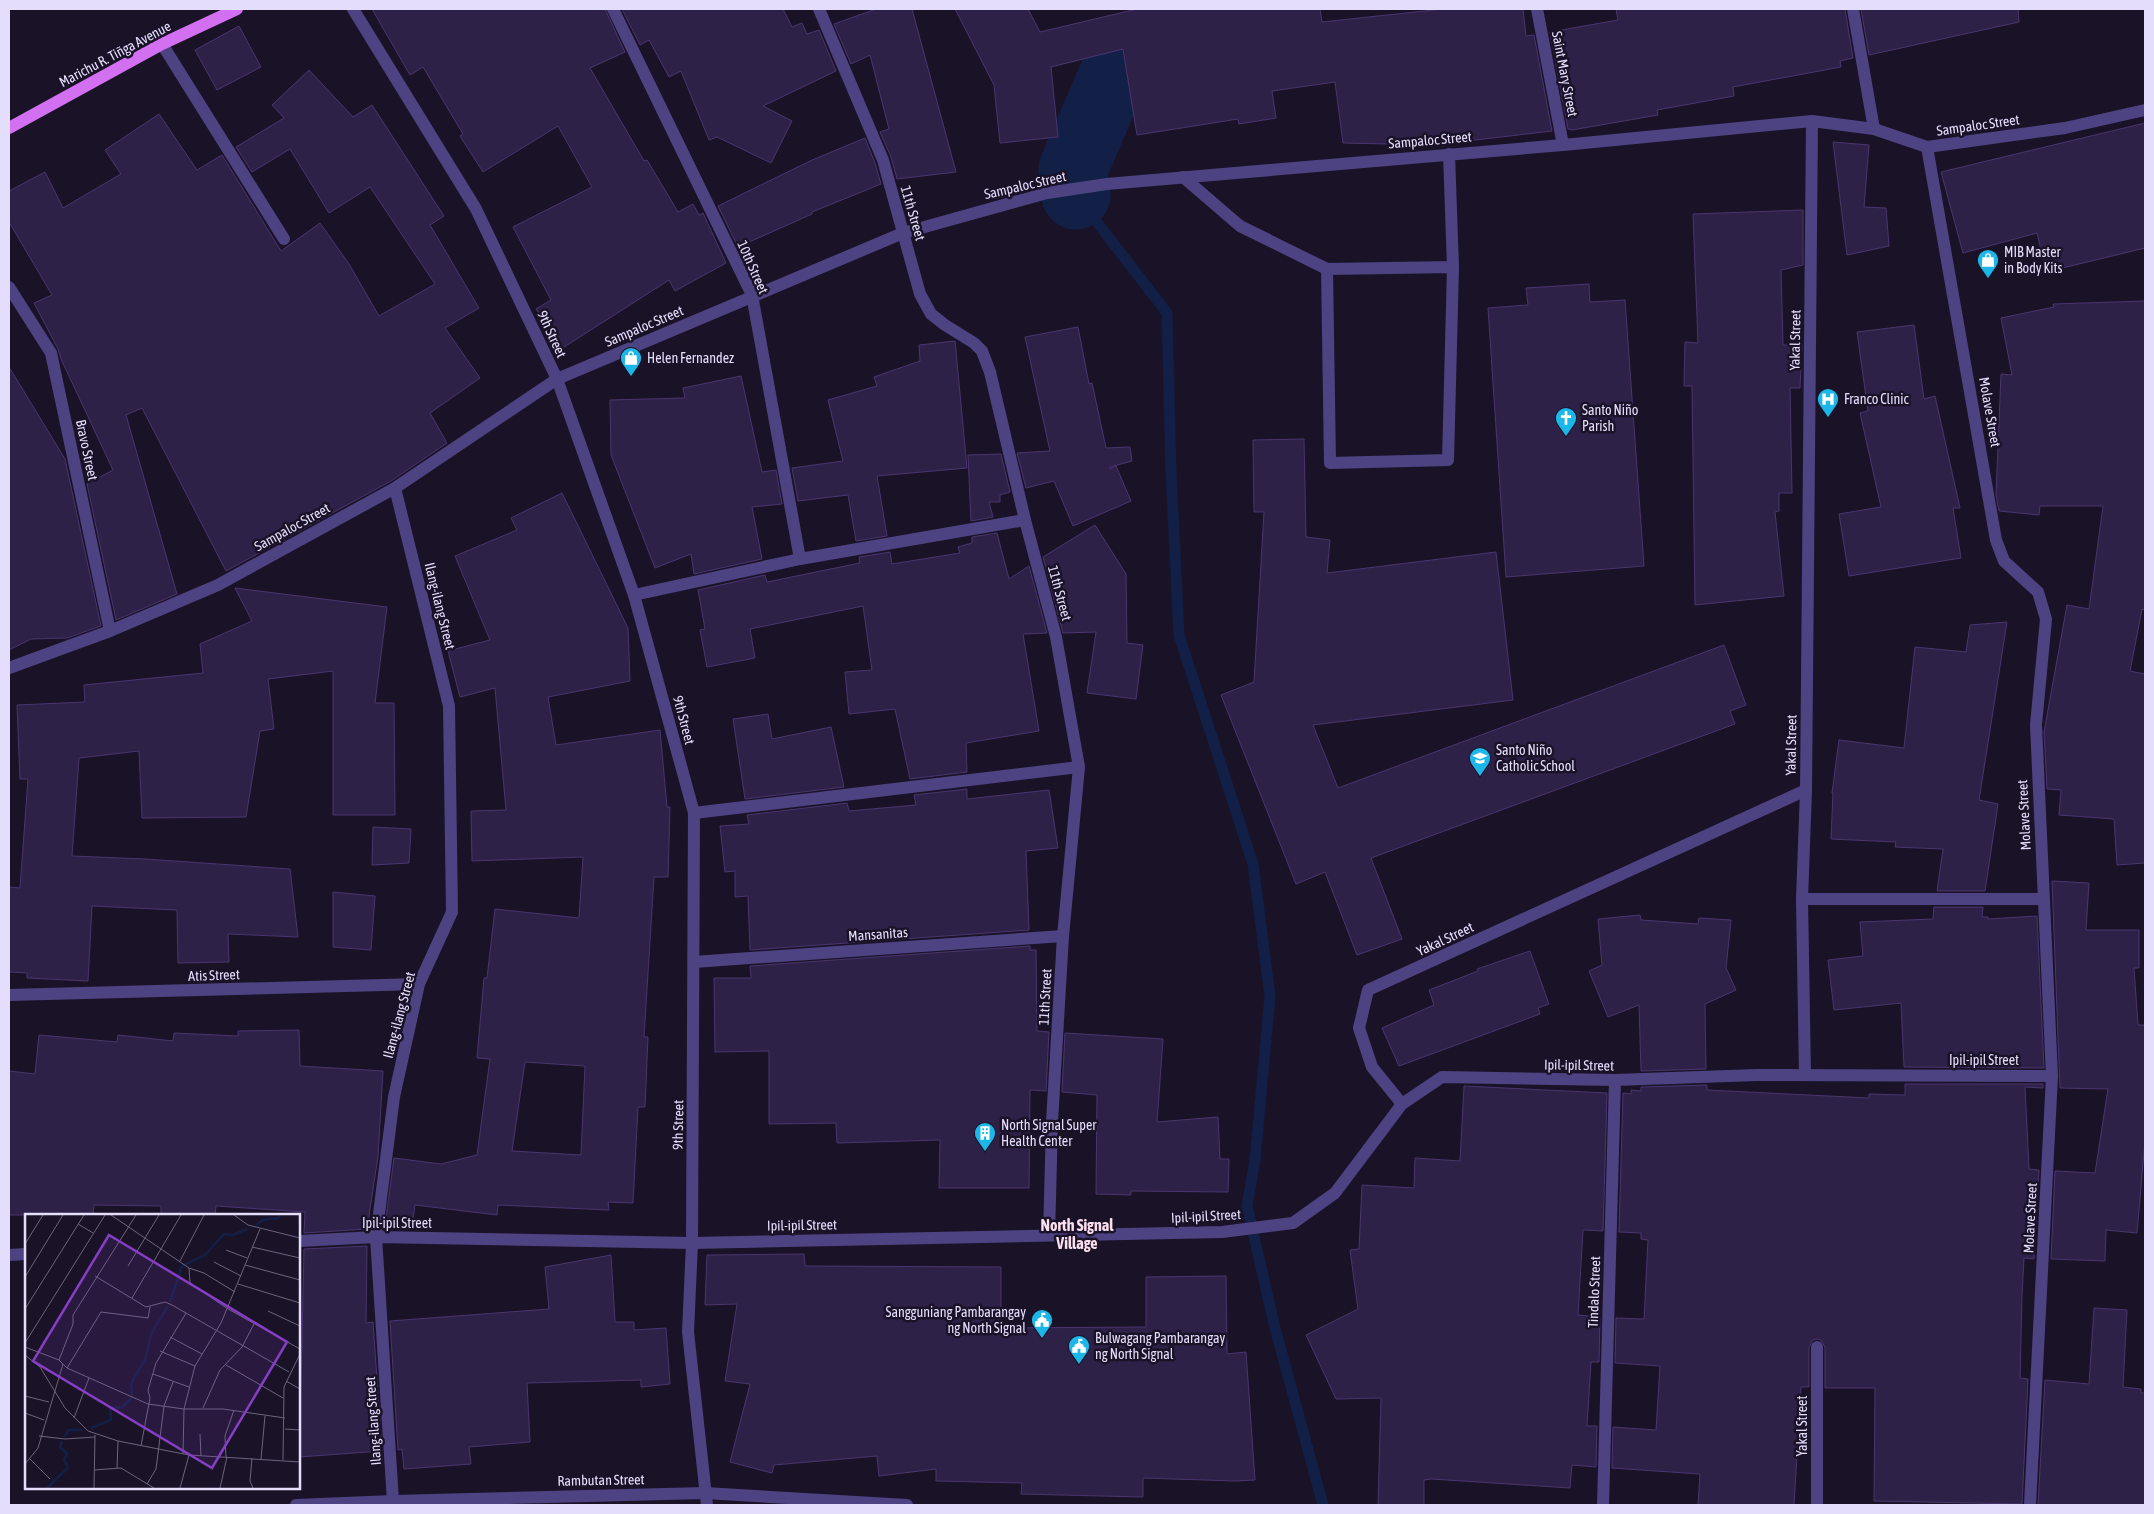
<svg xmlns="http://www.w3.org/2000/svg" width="2154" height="1514" viewBox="0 0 2154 1514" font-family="'Asap Condensed',sans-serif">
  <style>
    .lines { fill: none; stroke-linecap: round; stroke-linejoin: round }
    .stream { stroke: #121f46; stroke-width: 11 }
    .river { stroke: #121f46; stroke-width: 69 }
    .building { fill: #2e2147; stroke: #4a3570; fill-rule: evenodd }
    .minor { stroke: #4e4382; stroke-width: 12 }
    .major { stroke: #d36ff1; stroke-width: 12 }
    .labels { text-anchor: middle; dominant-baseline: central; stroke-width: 5; stroke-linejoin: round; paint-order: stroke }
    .street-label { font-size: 14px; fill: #e5ddfc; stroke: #1a1328 }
    .poi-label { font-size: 14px; fill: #e5ddfc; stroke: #1a1328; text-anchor: start }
    .quarter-label { font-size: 16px; font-weight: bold; fill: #fcdfed; stroke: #1a1328 }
    .inset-river { fill: none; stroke: #121f46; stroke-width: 2.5 }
    .inset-road { fill: none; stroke: #6b647d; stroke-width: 1 }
    .view { fill: #863ec5; fill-opacity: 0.15; stroke: #863ec5; stroke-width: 2.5 }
    .inset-edge { fill: none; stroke: #e5ddfc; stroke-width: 2.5 }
  </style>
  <rect width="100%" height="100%" fill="#1a1328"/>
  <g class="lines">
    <path class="stream" d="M1076,195L1167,313L1171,472L1179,635L1253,864L1270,996L1255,1160L1247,1206L1275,1328L1323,1505"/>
    <path class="river" d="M1076,195L1073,169L1119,62L1148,54L1203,20L1209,9"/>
  </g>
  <g class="building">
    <path d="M372,9H605L625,52L590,68L644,161L647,160L678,212L693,204L699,215L703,213L726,263L675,291L669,280L561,349L536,309L551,300L513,227L592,187L558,126L483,172L460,136L463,134L423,67L410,75Z"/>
    <path d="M622,9H783L792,27L802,23L807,34L819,30L836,71L763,106L792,121L771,163L717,137L709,140L681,71L669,77L649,40L640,45Z"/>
    <path d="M876,9H912L956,172L897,179L891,157L880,132L889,129L870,55L851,64L834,24Z"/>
    <path d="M955,9H1028L1040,32L1137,9H1320L1322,22L1443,9H1523L1526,36L1534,35L1552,131L1433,145L1343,143L1335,82L1272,91L1276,118L1239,124L1238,119L1137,135L1123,49L1051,67L1058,137L1000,143L994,85Z"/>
    <path d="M1616,9H1845L1853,58L1840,61L1841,67L1733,87L1734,96L1657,110L1658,115L1572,130L1568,129L1550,32L1618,20Z"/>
    <path d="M1861,9H2018L2019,22L1869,55Z"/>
    <path d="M239,26L261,67L217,90L195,50Z"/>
    <path d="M309,70L353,117L372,105L444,216L430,225L479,308L445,328L480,378L430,413L447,443L391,481L226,571L142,408L126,415L177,594L116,620L87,484L113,470L61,359L58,349L34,303L52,295L9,222V191L45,172L63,208L121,174L105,150L159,114L197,170L222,155L281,251L320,223L349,264L379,316L435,284L370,187L329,213L290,149L252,172L236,147L284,118L272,105Z"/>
    <path d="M2145,123V248L2046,272L2037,233L1963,253L1941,172Z"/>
    <path d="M865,138L875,163L881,184L812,212V214L738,247L718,206L810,161Z"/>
    <path d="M1833,142L1869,145L1864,207L1886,208L1889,246L1847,255Z"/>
    <path d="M1803,210V265L1781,270L1783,345H1802L1800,388H1790L1792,493H1779V511L1775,512L1784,596L1695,605L1692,386H1684L1685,342L1698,343L1693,214Z"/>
    <path d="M1589,284L1590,302L1625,300L1644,566L1506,577L1488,308L1528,305L1526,288Z"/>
    <path d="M2145,301V610L2142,609L2130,671L2145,674V863L2117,865L2114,819L2059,815L2061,790L2047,789L2044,732L2067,605L2089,609L2103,506H2040L2039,515L1999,511L1996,495L2001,374L2012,375L2001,318L2054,307L2053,304Z"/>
    <path d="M1914,325L1924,399L1935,396L1960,508H1953L1961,558L1849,576L1839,514L1881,507L1860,413L1868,411L1857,332Z"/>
    <path d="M1078,327L1089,384L1092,383L1106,448L1130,447L1132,461L1110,467V469L1116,466L1131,501L1073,526L1054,481L1026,488L1017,453L1050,451L1025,337Z"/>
    <path d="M955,341L967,468L877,476L887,536L856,541L848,495L798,501L792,468L843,461L828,400L877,386L874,377L920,361L919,345Z"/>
    <path d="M9,367L65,459L101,626L67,638L31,639L9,650Z"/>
    <path d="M741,376L762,472L776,470L782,504L752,507L762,559L694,574L691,554L655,568L611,455L610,400L685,398L683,388Z"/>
    <path d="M1304,439L1306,537L1330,540L1327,573L1496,552L1513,700L1313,725L1338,788L1724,645L1746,705L1730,711L1735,724L1371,858L1402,939L1357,955L1325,872L1296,884L1221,695L1254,682L1264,512H1254L1253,440Z"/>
    <path d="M1001,454L1010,492L1000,495V502H989L993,517L971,521L968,455Z"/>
    <path d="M562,493L628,628L630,681L548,697L556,745L660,730L667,807H670L668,877H654L644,1037H648L645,1107H638L633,1203L608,1202L609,1210L498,1205L497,1215L415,1205L413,1220L386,1219L394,1158L441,1164L477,1155L490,1059L477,1058L484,978H487L495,909L579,918L583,857L472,861L471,811L506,810L495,688L460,697L448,651L490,640L455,556L517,530L511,518ZM525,1062L585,1066L581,1155L512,1151Z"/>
    <path d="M1095,525L1126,574L1127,643L1143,645L1136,699L1087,693L1096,632L1063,633L1043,557Z"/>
    <path d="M997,533L1009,579L1029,566L1047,633L1023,634L1039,731L966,743L967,772L910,779L895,709L849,714L845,672L872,670L863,606L750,629L755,658L707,667L700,630L705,629L698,590L765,575L767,582L860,563L859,557L890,552L892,564L960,553L958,547L972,543V537Z"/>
    <path d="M235,588L387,607L375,703H394L395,815H333V671L268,679L274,729L260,731L246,817L142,818L139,751L79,758L72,856L145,859L290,869L298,937L228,934L229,962L178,963L177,910L92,906L88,981L27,978V973L9,972V887L20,888L28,779H20L17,705L85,702L84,685L203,673L200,644L252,621Z"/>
    <path d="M2007,622L1979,800L1998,804L1985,891H1937L1943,849L1895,847L1896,842L1831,839L1833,793H1832L1839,740L1904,748L1915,647L1966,652L1970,625Z"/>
    <path d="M768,714L772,739L831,727L844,787L745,799L733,719Z"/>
    <path d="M967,789V799L1049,790L1058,848L1026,851L1029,930L750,950L748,896L735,897V871L725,872L720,826L749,824L747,815L847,803L849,811L916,805L914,795Z"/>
    <path d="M373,827L411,829L409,863L372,865Z"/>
    <path d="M2052,881L2089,883L2086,930H2139V968H2134L2138,1025H2145V1140L2137,1233L2106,1230L2105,1261L2051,1259L2055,1171L2095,1173L2108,1089L2060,1088Z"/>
    <path d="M333,892L375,896L371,950L333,947Z"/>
    <path d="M1934,907H1983L1982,917H1988V919L2037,916L2044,1068L1904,1067L1901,1003L1834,1010L1828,960L1863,956L1860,922L1933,919Z"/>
    <path d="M1640,915L1641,920L1698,924L1699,918L1731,920L1726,968L1736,990L1705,1004L1706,1069L1641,1071L1639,1005L1608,1017L1589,971L1602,965L1598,919Z"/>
    <path d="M1030,946V950H1036L1037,1031L1049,1032L1046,1091L1030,1090L1029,1188H939L940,1140L837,1143L836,1123L769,1124V1051L715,1052L714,978H751L750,966Z"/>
    <path d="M1530,951L1549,1004L1538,1008L1540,1014L1399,1066L1382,1028L1434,1005L1429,990L1478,971L1477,969Z"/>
    <path d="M299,1030L300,1066L383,1071L378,1156L367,1229L304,1233L305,1212L216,1206L215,1215H161V1206L94,1205L93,1215H9V1071L35,1074L39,1035L117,1042L118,1035L173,1041L174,1033L238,1036V1031Z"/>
    <path d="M1065,1033L1163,1039L1157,1122L1218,1117L1220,1159H1229L1228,1192L1131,1191V1195L1096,1194L1097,1095L1062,1092Z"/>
    <path d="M1905,1084H2043V1088L2025,1087L2029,1169L2039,1170L2034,1259L2024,1258L2022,1296L2020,1378L2028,1379L2022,1504L1874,1501L1875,1388H1825V1347L1821,1340L1817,1339L1813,1340L1809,1347V1387H1801L1794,1505H1698L1700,1474L1612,1468L1613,1427L1656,1430L1660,1366L1615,1363L1616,1318L1644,1319L1648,1240L1641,1239V1233L1619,1232L1623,1093L1631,1094V1090L1641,1091V1087L1707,1085V1090L1869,1098V1094L1905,1095Z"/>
    <path d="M1464,1086L1607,1093L1603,1231L1583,1230L1578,1315L1600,1317L1599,1362H1591L1587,1426H1597L1596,1467L1572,1465L1570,1488L1431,1479L1424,1480V1505H1378L1381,1398L1336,1399L1306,1335L1358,1309L1350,1250L1359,1249L1362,1185L1414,1188L1415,1158L1460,1161Z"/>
    <path d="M367,1246L366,1323L373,1322L382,1451L299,1457V1387H301L304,1249Z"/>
    <path d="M804,1254L805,1266L1001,1267V1328L1146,1327V1277L1226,1276L1227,1354L1246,1352L1255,1480L1235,1481L1143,1478V1497L1021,1494L1022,1483L936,1481V1469L879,1476L877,1456L774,1465L772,1473L730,1462L750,1384L725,1381L737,1304L705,1305L707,1255Z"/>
    <path d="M611,1255L615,1322H634V1330L666,1328L670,1384L641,1387V1380L527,1383L530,1442L469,1447L471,1464L404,1469L402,1449L398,1450L390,1321L549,1309L545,1267Z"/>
    <path d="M2094,1308L2127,1310L2123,1387L2141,1389V1393H2145V1505H2038L2045,1380L2089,1384Z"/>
  </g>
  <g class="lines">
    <g class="minor">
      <path d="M353,9L476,209L557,379L634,595L694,813L692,1243L688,1332L707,1505"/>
      <path d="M613,9L752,295L800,559"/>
      <path d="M819,9L883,160L920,294L931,314L945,325L974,343L982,351L990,372L1025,520L1056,637L1079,767L1063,936L1052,1122L1049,1235"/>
      <path d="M1537,9L1563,145"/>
      <path d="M1853,9L1874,129"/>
      <path d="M162,44L284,239"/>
      <path d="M1812,121L1806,790L1802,899H2044"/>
      <path d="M1927,147L1996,540L2004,561L2038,592L2046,619L2036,725L2052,1076L2030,1505"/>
      <path d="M1449,154L1453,267L1448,460L1330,463L1327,269L1453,267"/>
      <path d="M1183,177L1240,226L1327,269"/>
      <path d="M9,287L51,353L110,631"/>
      <path d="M634,595L800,559L1025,520"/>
      <path d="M9,668L110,631L218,585L395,488L557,379L903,233L1047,193L1107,184L1563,145L1812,121L1874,129L1927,147L2065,128L2145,110"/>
      <path d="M694,813L1079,767"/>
      <path d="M1802,899L1805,1075"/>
      <path d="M694,962L1063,936"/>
      <path d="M9,995L419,984"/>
      <path d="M1402,1104L1372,1067L1359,1028L1368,990L1806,790"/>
      <path d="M299,1241L376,1237L692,1243L1222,1232L1293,1223L1335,1193L1402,1104L1442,1077L1615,1080L1757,1075L2052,1076"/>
      <path d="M9,1255L26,1254"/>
      <path d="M393,1501L376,1237L394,1097L419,984L452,912L449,706L395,488"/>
      <path d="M296,1505L393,1501L705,1493L907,1505"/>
      <path d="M1603,1505L1615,1080"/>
      <path d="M1817,1505V1347"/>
    </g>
    <path class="major" d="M9,128L162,44L237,9"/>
  </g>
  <defs>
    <g id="shop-pin" transform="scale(1.125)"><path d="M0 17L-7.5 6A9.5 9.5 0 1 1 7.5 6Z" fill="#1cb6e8" stroke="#1a1328"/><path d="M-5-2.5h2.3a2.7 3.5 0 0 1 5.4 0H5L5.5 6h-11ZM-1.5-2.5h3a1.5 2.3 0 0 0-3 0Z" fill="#fff"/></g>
    <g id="hospital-pin" transform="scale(1.125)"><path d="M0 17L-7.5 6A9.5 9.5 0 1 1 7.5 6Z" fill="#1cb6e8" stroke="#1a1328"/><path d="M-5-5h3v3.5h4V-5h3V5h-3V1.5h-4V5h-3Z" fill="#fff"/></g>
    <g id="church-pin" transform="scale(1.125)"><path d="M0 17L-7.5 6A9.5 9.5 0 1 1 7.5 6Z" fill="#1cb6e8" stroke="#1a1328"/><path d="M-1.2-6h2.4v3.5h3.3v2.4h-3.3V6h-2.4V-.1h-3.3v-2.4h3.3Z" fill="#fff"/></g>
    <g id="school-pin" transform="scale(1.125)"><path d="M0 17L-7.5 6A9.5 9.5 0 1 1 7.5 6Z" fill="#1cb6e8" stroke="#1a1328"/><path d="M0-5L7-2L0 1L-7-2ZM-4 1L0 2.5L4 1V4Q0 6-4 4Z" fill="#fff"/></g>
    <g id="building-pin" transform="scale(1.125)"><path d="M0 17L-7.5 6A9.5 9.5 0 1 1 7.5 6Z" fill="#1cb6e8" stroke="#1a1328"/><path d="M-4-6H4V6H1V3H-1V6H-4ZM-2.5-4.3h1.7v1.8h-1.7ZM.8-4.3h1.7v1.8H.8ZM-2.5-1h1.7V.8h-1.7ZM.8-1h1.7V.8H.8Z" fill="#fff"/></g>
    <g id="civic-pin" transform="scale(1.125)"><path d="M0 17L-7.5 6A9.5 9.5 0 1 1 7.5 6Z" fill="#1cb6e8" stroke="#1a1328"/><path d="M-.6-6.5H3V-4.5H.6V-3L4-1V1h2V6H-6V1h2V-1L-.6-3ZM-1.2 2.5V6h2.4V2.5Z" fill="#fff"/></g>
  </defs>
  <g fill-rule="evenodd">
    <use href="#shop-pin" x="1988" y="260"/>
    <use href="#shop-pin" x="631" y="358"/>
    <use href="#hospital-pin" x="1828" y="399"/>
    <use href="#church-pin" x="1566" y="418"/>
    <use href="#school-pin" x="1480" y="758"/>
    <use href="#building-pin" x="985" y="1133"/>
    <use href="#civic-pin" x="1042" y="1320"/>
    <use href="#civic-pin" x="1079" y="1346"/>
  </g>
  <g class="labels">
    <g class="street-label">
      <text transform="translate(115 54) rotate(-28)">Marichu R. Tiñga Avenue</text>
      <text transform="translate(1565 74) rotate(79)">Saint Mary Street</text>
      <text transform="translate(1978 125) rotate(-8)">Sampaloc Street</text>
      <text transform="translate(1430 140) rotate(-5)">Sampaloc Street</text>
      <text transform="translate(1025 185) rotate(-13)">Sampaloc Street</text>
      <text transform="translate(913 213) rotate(74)">11th Street</text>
      <text transform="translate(753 267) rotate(66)">10th Street</text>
      <text transform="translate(644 326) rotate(-23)">Sampaloc Street</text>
      <text transform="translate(552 334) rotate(65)">9th Street</text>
      <text transform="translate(1795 340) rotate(-89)">Yakal Street</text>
      <text transform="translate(1990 412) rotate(80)">Molave Street</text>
      <text transform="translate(87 450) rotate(78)">Bravo Street</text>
      <text transform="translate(292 527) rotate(-29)">Sampaloc Street</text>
      <text transform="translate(1060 593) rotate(75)">11th Street</text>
      <text transform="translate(440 606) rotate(76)">Ilang-ilang Street</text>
      <text transform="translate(684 720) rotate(75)">9th Street</text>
      <text transform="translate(1791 745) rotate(-89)">Yakal Street</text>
      <text transform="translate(2024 815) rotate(-93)">Molave Street</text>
      <text transform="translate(878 934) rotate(-4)">Mansanitas</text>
      <text transform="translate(1445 939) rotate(-25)">Yakal Street</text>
      <text transform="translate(214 975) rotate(-2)">Atis Street</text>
      <text transform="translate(1045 997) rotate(-87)">11th Street</text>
      <text transform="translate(399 1015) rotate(-75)">Ilang-ilang Street</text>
      <text x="1984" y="1060">Ipil-ipil Street</text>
      <text transform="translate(1579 1065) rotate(1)">Ipil-ipil Street</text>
      <text transform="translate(678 1125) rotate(-89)">9th Street</text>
      <text transform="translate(1206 1216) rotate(-3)">Ipil-ipil Street</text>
      <text transform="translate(2030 1218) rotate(-87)">Molave Street</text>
      <text x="397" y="1223">Ipil-ipil Street</text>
      <text transform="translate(802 1225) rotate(-1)">Ipil-ipil Street</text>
      <text transform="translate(1594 1292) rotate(-88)">Tindalo Street</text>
      <text transform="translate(373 1421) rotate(-94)">Ilang-ilang Street</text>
      <text transform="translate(1802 1426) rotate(-90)">Yakal Street</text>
      <text transform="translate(601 1480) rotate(-1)">Rambutan Street</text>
    </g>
    <g class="poi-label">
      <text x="2004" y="252">MIB Master<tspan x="2004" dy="16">in Body Kits</tspan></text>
      <text x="647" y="358">Helen Fernandez</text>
      <text x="1844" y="399">Franco Clinic</text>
      <text x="1582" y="410">Santo Niño<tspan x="1582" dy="16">Parish</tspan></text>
      <text x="1496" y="750">Santo Niño<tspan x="1496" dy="16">Catholic School</tspan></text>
      <text x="1001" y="1125">North Signal Super<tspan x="1001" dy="16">Health Center</tspan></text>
      <text x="1026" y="1312" text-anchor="end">Sangguniang Pambarangay<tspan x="1026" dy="16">ng North Signal</tspan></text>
      <text x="1095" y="1338">Bulwagang Pambarangay<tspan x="1095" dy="16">ng North Signal</tspan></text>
    </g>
    <g class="quarter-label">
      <text x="1077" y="1225">North Signal<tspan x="1077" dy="18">Village</tspan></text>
    </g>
  </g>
  <g transform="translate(25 1214)">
    <rect width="275" height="275" fill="#1a1328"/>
    <path class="inset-river" d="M231,11L238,6L253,4L255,1M157,52L180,41L199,20L208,21L222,15M145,88L157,52M107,181L106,170L121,143L126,120L143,92M66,214L86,206L85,194L97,193L107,184M39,223L44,216H57M22,274L43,254L39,245L42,240L35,233L37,227"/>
    <path class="inset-road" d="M86,1L164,54L165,69L203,95L275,135M209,1L223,11L275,24M53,10L68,19M0,30L18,1M227,33L275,44M201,36L222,44M155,47L179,1M189,48L216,62M220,51L275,66M103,52L134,1M164,54L179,59L210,78M70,62L121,93L140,88L147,91L264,158M0,63L38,1M213,70L275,89M107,84L156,1M0,95L59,1M243,97L275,112M145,123L177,140M0,129L80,1M0,133L34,146L42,154L123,190L159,195H198L260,204M135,137L170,152M0,141L15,153L40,194L63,217L93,227L164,241L275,248M34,146L48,110V101L111,1M201,151L258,184M42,154L76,98L123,104L125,93M128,160L164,173M261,167L275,175M0,182L24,188M178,194L195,156L217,133L229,110M0,199L19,206M49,204L64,164M260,215L275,216M175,220L176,242M14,222L40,225L70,223M116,232L125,184L123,176L131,149L161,99M158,240L159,195L170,152L196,109L235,15M201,243L200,222L209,196M227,244L225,267L228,274M5,245L25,265M236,245L240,202M258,246L259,173L275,140M0,250L13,234L38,150M92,254L93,227M69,256L96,254L129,274M122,270L131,255L139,192L148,168M69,274L70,221M155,274L164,241M195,274L202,243"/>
    <path class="view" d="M84,21L262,128L187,254L8,147Z"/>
    <rect width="275" height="275" class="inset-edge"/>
  </g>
  <rect width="2154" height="1514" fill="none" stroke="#e5ddfc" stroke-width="20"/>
</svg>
